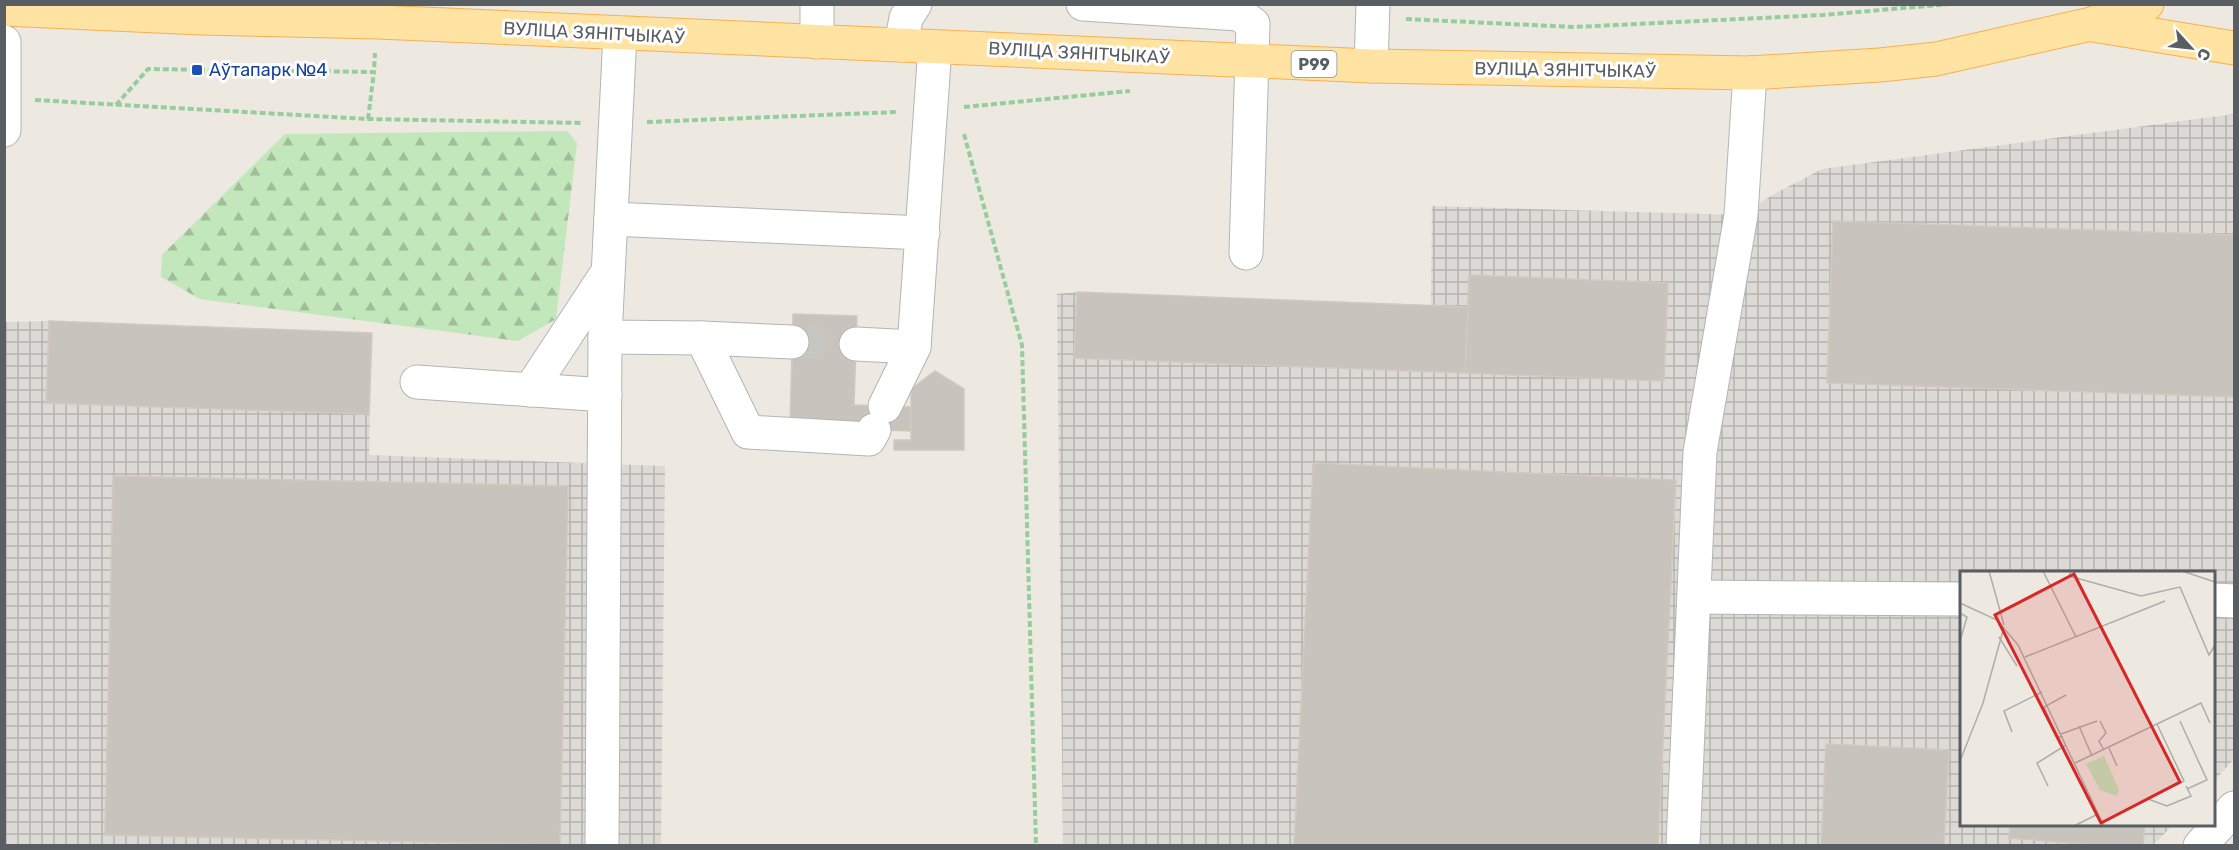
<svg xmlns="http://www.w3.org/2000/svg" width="2239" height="850" viewBox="0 0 2239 850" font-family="Rubik,sans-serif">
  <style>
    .industrial { fill: url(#industrial-grid) }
    .forest { fill: url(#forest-firs) }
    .building { fill: #c8c3bd; stroke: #d2c9be; stroke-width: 1.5 }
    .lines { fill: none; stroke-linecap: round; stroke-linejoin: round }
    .minor-tunnel { stroke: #c8c6c0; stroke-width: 33; stroke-dasharray: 33 16; stroke-linecap: butt }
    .minor-casing { stroke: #b1b5b9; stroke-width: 35 }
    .major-casing { stroke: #f8b04e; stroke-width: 35 }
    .path { stroke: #96cd9d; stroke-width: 4; stroke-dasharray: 6 3; stroke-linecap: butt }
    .minor { stroke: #fff; stroke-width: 33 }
    .major { stroke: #ffe3a3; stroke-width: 33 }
    .transit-dot { fill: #1a4fb4; stroke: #fff; stroke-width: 2 }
    .labels { text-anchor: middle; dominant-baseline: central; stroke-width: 6; stroke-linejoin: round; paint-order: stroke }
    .shield { fill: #fff; stroke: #8b8e91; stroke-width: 1.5 }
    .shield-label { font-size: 16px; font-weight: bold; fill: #595e62 }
    .street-label { font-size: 18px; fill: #595e62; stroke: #fff }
    .transit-label { font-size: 18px; fill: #164399; stroke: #fff; text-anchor: start }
    .inset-road { fill: none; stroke: #aeadaa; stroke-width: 1.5 }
    .view { fill: #d62828; fill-opacity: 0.15; stroke: #d62828; stroke-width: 3 }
    .inset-edge { fill: none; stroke: #595e62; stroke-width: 3 }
  </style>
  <defs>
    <pattern id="industrial-grid" width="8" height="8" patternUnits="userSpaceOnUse" patternTransform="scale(1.5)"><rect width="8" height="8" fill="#dddad5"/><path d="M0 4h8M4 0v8" fill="none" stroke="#b6b4b0"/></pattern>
    <pattern id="forest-firs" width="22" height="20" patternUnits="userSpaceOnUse" patternTransform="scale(1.5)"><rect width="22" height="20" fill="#c1e7bb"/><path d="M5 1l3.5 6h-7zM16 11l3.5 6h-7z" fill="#a0be9b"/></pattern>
  </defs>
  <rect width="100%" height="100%" fill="#ede8e0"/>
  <g class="industrial">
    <path d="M2234,114V759L2214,781V572H1962V824L2173,825L2153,845H1063L1057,294L1077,292L1431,305L1432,206L1741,215L1774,194L1822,169Z"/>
    <path d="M49,321L372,333L369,455L665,466L661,845H5L4,322Z"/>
  </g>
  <path class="forest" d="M567,131L577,143L556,319L518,341L200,299L161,277L162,255L285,134Z"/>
  <g class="building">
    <path d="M1833,221L2234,235V397L1827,383Z"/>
    <path d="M1469,275L1668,283L1664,381L1465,373Z"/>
    <path d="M1077,292L1468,307L1465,373L1074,358Z"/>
    <path d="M793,314L857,316L854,405L911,407L910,431L790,427Z"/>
    <path d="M49,321L372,333L369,414L46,403Z"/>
    <path d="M935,371L964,389V450H894V440H911V389Z"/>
    <path d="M1313,463L1676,480L1658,846H1294Z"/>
    <path d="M113,476L568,486L560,845L105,835Z"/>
    <path d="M1826,744L1949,750L1944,846H1821Z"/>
    <path d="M2010,824H2145L2143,846H2106L2009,838Z"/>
  </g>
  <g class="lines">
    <path class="minor-tunnel" d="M792,342L856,344"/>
    <g class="minor-casing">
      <g id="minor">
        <path d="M817,4V42"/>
        <path d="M1083,4L1239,14L1253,24L1246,253"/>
        <path d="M4,42V130"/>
        <path d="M901,45L906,18L915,4"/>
        <path d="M1371,66L1373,4"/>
        <path d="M611,219L923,233"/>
        <path d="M605,337L702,338L748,432L869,439L874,430"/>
        <path d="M702,338L792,342"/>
        <path d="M856,344L914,347"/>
        <path d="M417,382L605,395"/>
        <path d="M530,390L607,273"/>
        <path d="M885,406L914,347L935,47"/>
        <path d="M1694,597L1962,599"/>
        <path d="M2214,600L2234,601"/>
        <path d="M602,846L605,337L620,34"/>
        <path d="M1683,846L1700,452L1741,215L1750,73"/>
        <path d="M2200,846L2234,808"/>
      </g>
    </g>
    <g class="major-casing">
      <g id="major">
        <path d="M4,9L201,18L378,22L1371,66L1750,73L1880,65L1936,59L2091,24L2147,4"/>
        <path d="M2093,25L2234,48"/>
      </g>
    </g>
    <g class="path">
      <path d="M1406,19L1574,27L1823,15L1950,4"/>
      <path d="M35,100L368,119L582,123"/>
      <path d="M116,105L148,69L374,72L375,53"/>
      <path d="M964,107L1130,91"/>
      <path d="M368,119L374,72"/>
      <path d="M647,122L897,112"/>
      <path d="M964,134L1022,345L1036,846"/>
    </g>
    <use href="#minor" class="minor"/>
    <use href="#major" class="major"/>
  </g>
  <rect class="transit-dot" x="191" y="64" width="12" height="12" rx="3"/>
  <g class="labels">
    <rect class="shield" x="1291.5" y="51" width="45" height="26" rx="4.5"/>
    <g class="shield-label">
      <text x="1314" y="64">Р99</text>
    </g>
    <g class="street-label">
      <text transform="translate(594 33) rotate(3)">ВУЛІЦА ЗЯНІТЧЫКАЎ</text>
      <text transform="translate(1079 53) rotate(3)">ВУЛІЦА ЗЯНІТЧЫКАЎ</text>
      <text transform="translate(1565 70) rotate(1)">ВУЛІЦА ЗЯНІТЧЫКАЎ</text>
    </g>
    <g class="transit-label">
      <text x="209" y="70">Аўтапарк №4</text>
    </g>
  </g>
  <g transform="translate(1960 571)">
    <rect width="255" height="255" fill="#ede8e0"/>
    <path d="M144,185L159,219L157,225L140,219L126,193Z" fill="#c1e7bb"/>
    <path class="inset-road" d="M29,0L44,54M83,0L116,66M111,0L109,5L181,25L220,16L249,84L255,74M222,0L255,11M0,32L37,49L58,74L144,255M0,42L7,46L0,70M39,66L57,95M65,86L205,30M140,150L146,162L139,170L144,179M220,150L247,209L227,218M119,155L132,185M52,161L44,140L82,121M101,163L137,150M103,166H97L84,136L106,124M149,177L157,195M0,190L23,132L44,56M115,192L241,132L250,152M88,215L77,192L106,174M188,228L207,235L231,225L226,215M142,251L224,210L197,153M114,255L138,243"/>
    <path class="view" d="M114,3L220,211L141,252L35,44Z"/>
    <rect width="255" height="255" class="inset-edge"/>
  </g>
  <rect width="2239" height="850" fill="none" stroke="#595e62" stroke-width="12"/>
  <g transform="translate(2191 48) rotate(117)" stroke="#ffffff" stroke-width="4.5" paint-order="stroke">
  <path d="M0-4.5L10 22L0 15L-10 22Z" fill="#595e62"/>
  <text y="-9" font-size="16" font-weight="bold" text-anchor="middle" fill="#595e62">С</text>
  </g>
</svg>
